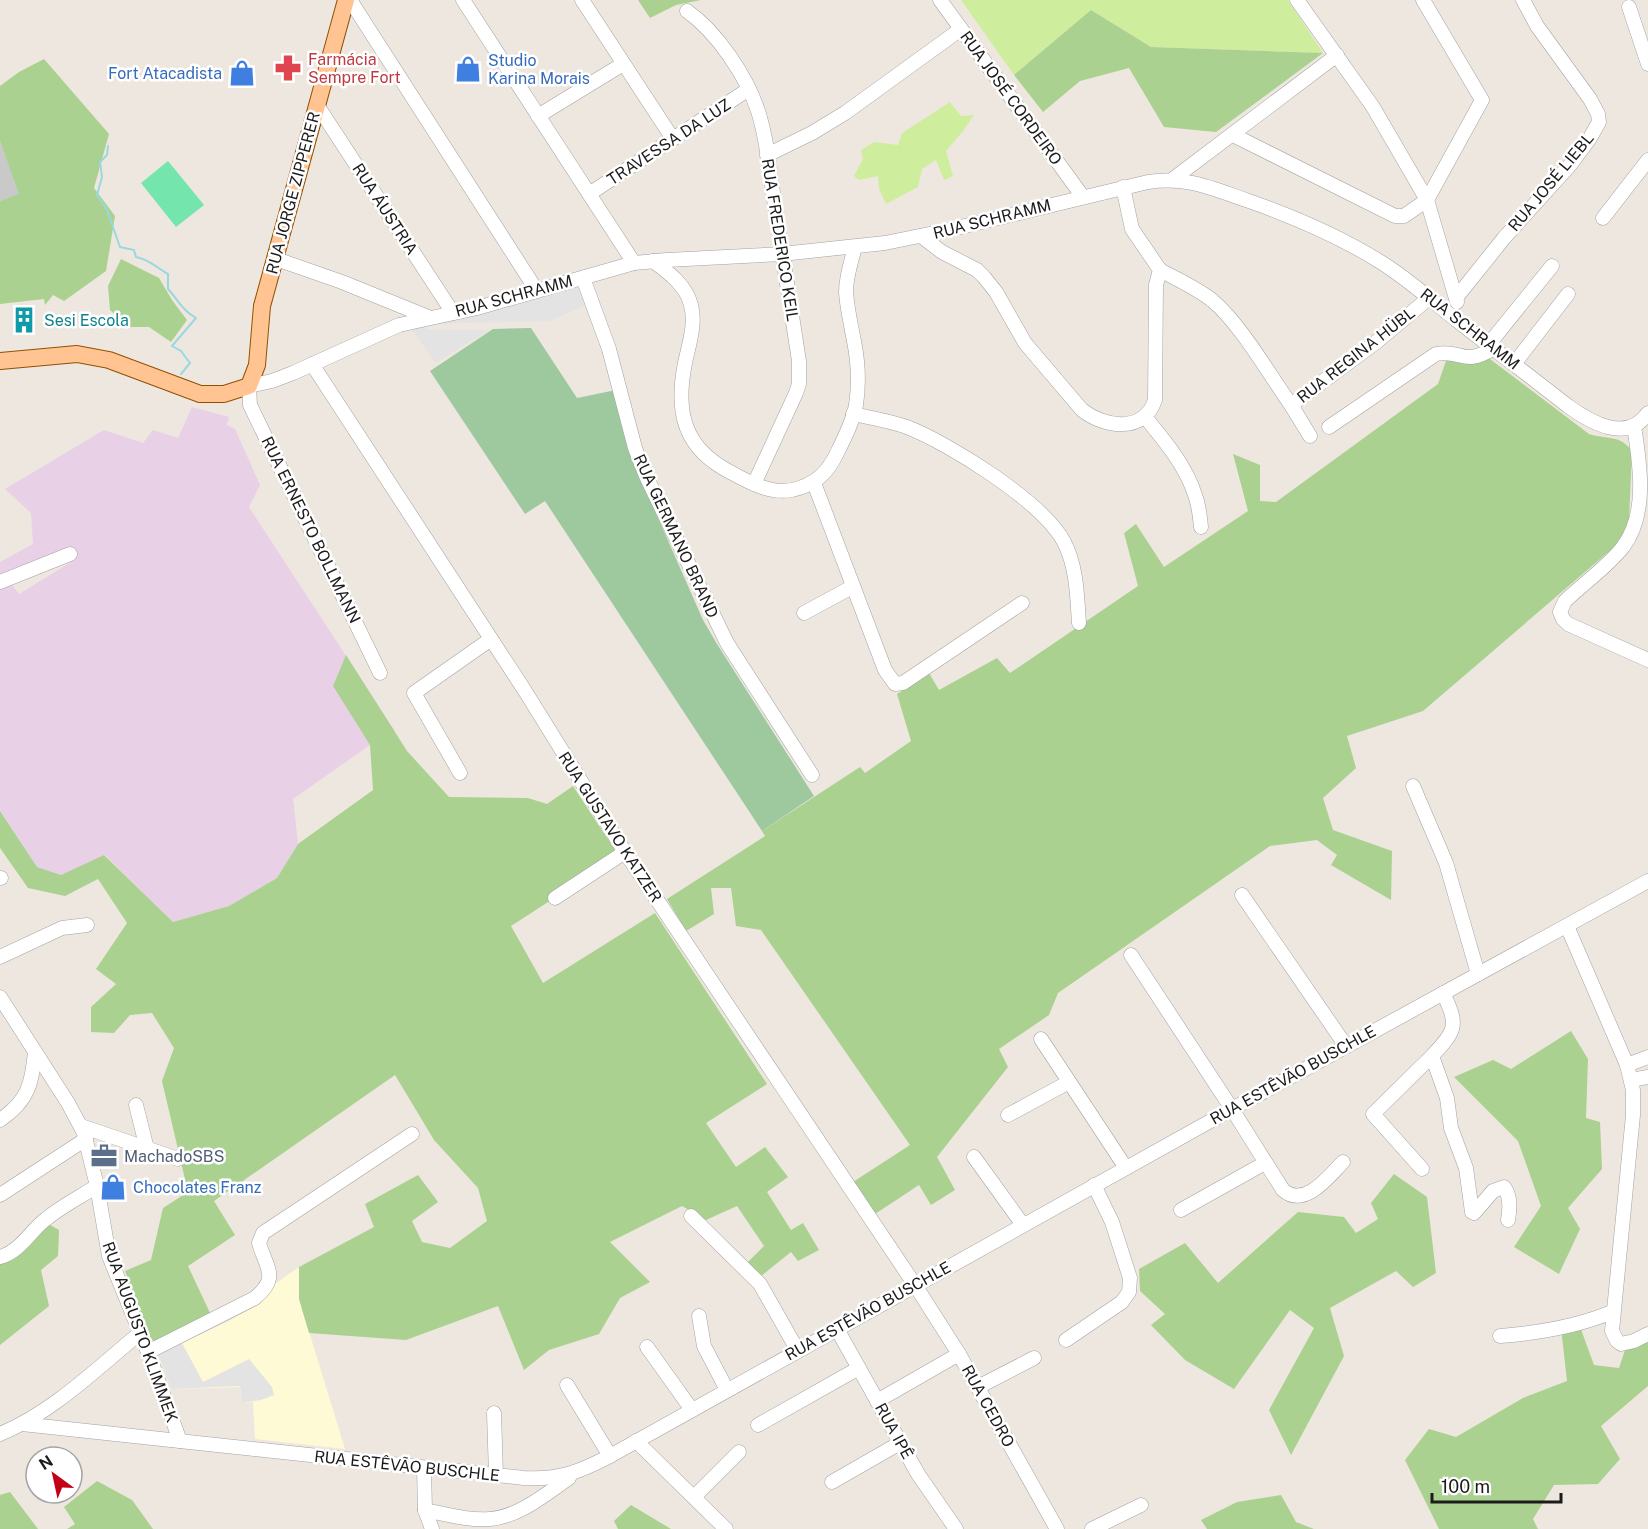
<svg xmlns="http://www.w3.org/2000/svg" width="1648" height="1529" viewBox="0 0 1648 1529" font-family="'Public Sans',sans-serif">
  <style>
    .industrial { fill: #e8d0e6 }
    .education { fill: #fffad6 }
    .religious { fill: #c9c9c9 }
    .grass { fill: #ceee9e }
    .forest { fill: #aad18f }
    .cemetery { fill: #9ec99f }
    .pitch { fill: #74e5ad }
    .parking { fill: #e3e3e3 }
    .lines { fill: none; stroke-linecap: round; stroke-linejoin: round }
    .stream { stroke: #9ad8e0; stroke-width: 2 }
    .minor-casing { stroke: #a2a2a2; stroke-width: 15 }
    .major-casing { stroke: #915100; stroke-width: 18 }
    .minor { stroke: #fff; stroke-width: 14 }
    .major { stroke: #ffc492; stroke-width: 16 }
    .labels { text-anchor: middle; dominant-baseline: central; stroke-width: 5; stroke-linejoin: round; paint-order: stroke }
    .health-label { font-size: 16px; fill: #be3a42; stroke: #fff; text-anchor: start }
    .shop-label { font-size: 16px; fill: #366cbe; stroke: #fff; text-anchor: start }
    .street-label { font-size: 16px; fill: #1b1b1b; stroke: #fff }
    .culture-label { font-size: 16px; fill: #0d838f; stroke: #fff; text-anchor: start }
    .service-label { font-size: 16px; fill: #4e5e75; stroke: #fff; text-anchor: start }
  </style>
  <rect width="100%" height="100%" fill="#eee7df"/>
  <path class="industrial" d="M192,407L229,417L227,425L235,429L260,485L249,507L395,731L370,745L293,799L298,844L277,878L229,906L173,922L105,855L61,875L37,867L0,811V584L8,579L19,594L76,559L70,547L0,575V562L33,544L31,513L5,489L104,430L143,443L153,430L178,438Z"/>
  <path class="education" d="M299,1267V1299L345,1449L255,1439L253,1402L242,1403L240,1387L171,1389L158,1354L229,1321L255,1306L275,1284Z"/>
  <path class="religious" d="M0,141L20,195L0,201Z"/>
  <g class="grass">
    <path d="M961,0H1288L1323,53L1151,47L1091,10L1014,75Z"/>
    <path d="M950,102L961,116L974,115L963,131L946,151L953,176L944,180L936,160L922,169L918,187L886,204L879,189L878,176L859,180L854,176L863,159L861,150L874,142L898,145L902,133Z"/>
  </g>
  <g class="forest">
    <path d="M638,0H701L676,5L650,18Z"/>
    <path d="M1091,10L1151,47L1323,53L1216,132L1164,127L1129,68L1080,81L1043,112L1014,75Z"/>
    <path d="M44,59L109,134L94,188L115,216L106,271L64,301L53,295L45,305L44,299L0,304V201L19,194L0,141V86L19,72Z"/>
    <path d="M121,259L159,278L172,300L187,320L171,342L149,327H129L110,310L108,286Z"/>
    <path d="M1486,356L1589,434C1607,440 1620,434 1632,451L1629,520L1623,534L1613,548L1423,711L1347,736L1356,768L1323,798L1333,830L1392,851L1391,900L1331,865L1337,855L1317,840L1270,846L1058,993L1049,1015L999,1049L1008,1067L937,1157L955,1190L931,1205L919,1185L875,1214L853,1182L910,1145L761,930L736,926L731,888H711L714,914L686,931L667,899L765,836L762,831L860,767L865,773L911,741L897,694L929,673L939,690L997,658L1010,673L1138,586L1124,533L1136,524L1164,567L1248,511L1233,454L1260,465V501L1276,502L1438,384L1447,358Z"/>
    <path d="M346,655L407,751L449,797L528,798L547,804L573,786L619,856L511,926L543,983L655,913L767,1084L706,1123L736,1167L765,1147L788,1177L767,1192L791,1230L803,1223L819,1250L798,1261L791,1252L761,1276L748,1269V1262L764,1246L737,1206L706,1220L682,1206L610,1242L650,1282L620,1298L599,1334L549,1350L524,1370L498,1306L406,1340L309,1333L299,1299V1267L374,1227L365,1204L418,1175L438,1202L412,1221L422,1242L450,1248L487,1221L478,1188L434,1140L395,1075L214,1201L235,1235L188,1266L210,1313L157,1340L153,1341L150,1338L125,1271L151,1260L163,1208L188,1192L162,1081L174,1048L152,1013L130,1015L114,1033L91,1032V1007L116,984L96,969L127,923L98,879L65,896L28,888L0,848V811L37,867L61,875L104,855L173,922L229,906L277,878L298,844L373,790L370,745L333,686Z"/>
    <path d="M1571,1031L1588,1059L1586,1118L1600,1122L1602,1169L1568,1208L1580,1229L1559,1274L1514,1247L1541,1206L1518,1141L1454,1077L1493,1060L1511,1069Z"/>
    <path d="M1394,1174L1427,1197L1436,1273L1413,1287L1396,1271L1330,1308L1344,1356L1291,1455L1269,1410L1314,1328L1290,1310L1234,1389L1185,1360L1151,1325L1165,1314L1140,1291L1139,1269L1185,1243L1218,1283L1298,1212L1344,1217L1356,1233L1378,1219L1371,1203Z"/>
    <path d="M45,1222L59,1230L58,1256L41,1270L49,1306L0,1345V1260Z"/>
    <path d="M1579,1324L1594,1365L1619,1368L1627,1344L1637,1339L1648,1343V1386L1601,1426L1620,1459L1598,1484L1554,1485L1533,1519L1538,1529H1439L1405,1460L1429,1429L1456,1437L1523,1398L1567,1381L1561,1328Z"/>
    <path d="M97,1481L132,1500L153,1529H67L75,1524L64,1507Z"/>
    <path d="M10,1492L38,1529H0V1495Z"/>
    <path d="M1281,1495L1296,1522L1314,1529H1207L1201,1520L1237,1502Z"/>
    <path d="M631,1505L671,1529H618L614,1521Z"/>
  </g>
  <path class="cemetery" d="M531,328L577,398L616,390L633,461L703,620L717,644L814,796L762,831L545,501L525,514L430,371L493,329Z"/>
  <path class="pitch" d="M168,161L204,205L176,227L141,183Z"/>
  <g class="parking">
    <path d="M580,287L586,305L550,321L426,324Z"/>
    <path d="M422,326L429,330H489L436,363L412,330Z"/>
    <path d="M182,1343L203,1382L249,1359L272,1387L274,1395L261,1400L242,1403L240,1386L171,1389L158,1354Z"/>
  </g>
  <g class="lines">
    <path class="stream" d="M108,146L107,155L100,162L102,177L97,195L107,210L120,247L134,250L136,257C149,259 157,268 168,274V289C179,301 182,310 196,318L172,346L181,351L190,363L181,374"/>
    <g class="minor-casing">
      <g id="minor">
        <path d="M350,0L537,291"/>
        <path d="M463,0L634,263"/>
        <path d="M582,0L673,139"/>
        <path d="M940,0L1083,197"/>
        <path d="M1423,0L1482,100L1427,200L1457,302"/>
        <path d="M1629,7L1648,64"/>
        <path d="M687,11C717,32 747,77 758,111C768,142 770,175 775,206C783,258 791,309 799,361V384L796,393L754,484"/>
        <path d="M317,105L453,313"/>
        <path d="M538,116L623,64"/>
        <path d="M1233,135L1395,216H1404L1427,200L1373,107L1297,0"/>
        <path d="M767,155L812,133L845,113L961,29"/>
        <path d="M1173,179L1337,55"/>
        <path d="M589,194L749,89"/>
        <path d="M1603,218L1648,160"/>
        <path d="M921,236L942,252L977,270L984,277L996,292L1025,343L1082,410C1105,428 1144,433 1155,400L1156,285L1160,270L1132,229L1123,187"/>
        <path d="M276,259L342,282L428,317"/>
        <path d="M653,261C668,272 686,285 691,305C696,324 689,344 685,363C675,413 684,449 732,473C750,483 771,494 792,490C815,485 828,473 838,451C845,437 853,421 856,405C859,385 858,361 854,341C851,325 847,308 846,292C846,277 851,262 855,247"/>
        <path d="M1160,270C1178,280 1197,288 1213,301C1241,325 1269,374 1291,405L1375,343L1429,298"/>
        <path d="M583,278L609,349L635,448L646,476L727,643L812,775"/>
        <path d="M1456,298L1504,238L1570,165L1590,138L1599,122L1598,114L1590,99L1537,26L1523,0"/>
        <path d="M1489,344L1552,266"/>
        <path d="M312,364L525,691L625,852L915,1285L959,1354L1057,1529"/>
        <path d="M1514,364L1568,294"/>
        <path d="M1291,405L1310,436"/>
        <path d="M853,414C871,418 890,421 907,427C950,444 1043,502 1064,542C1077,567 1077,596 1079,623"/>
        <path d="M1145,417C1164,440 1186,466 1195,495C1199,505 1200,517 1201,527"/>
        <path d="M1634,426C1640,464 1648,514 1623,547C1607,567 1584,583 1565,601L1560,612L1563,619L1568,624L1648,660"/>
        <path d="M1329,427L1436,354C1462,349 1463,367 1494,348"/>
        <path d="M814,483L885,670L895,684L903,683L1022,603"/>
        <path d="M0,582L70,554"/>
        <path d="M804,613L852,587"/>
        <path d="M380,673L250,405L249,386L272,381L293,373L399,325L477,308L634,263L667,260L782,254L885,243L944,231L1148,182C1185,176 1211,188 1246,200C1292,216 1337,235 1379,261C1407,278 1432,301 1459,322C1495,350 1531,377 1568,406C1590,422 1627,444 1648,413"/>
        <path d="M460,773L414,693L491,639"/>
        <path d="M1413,786L1446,863L1478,974"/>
        <path d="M0,878H1"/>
        <path d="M1242,895L1346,1046"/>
        <path d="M555,898L625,852"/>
        <path d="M1567,926L1627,1065L1633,1090V1115L1612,1331L1617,1341L1621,1344L1634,1341L1648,1334"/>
        <path d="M1131,955L1232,1109L1283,1190C1305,1209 1329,1176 1343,1162"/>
        <path d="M0,957L62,928L87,925"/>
        <path d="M1443,993C1459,1026 1456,1030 1432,1056L1447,1098L1451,1128L1466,1168L1472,1212L1474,1213L1493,1191L1504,1187C1511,1196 1510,1208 1508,1220"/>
        <path d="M0,997L68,1103L84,1133L97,1186L109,1256L148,1352L180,1441"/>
        <path d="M1041,1039L1126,1168"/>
        <path d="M1627,1065L1648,1057"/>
        <path d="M1631,1080L1648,1077"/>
        <path d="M136,1105L147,1149"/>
        <path d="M1008,1115L1069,1082"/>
        <path d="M0,1120C28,1101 32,1084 35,1052"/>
        <path d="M81,1126L178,1159"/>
        <path d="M974,1157L1023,1225"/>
        <path d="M1422,1169L1373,1114L1432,1056"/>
        <path d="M0,1195L86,1139"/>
        <path d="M1181,1210L1265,1163"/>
        <path d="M691,1216L760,1284L798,1351"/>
        <path d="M0,1257C21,1251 30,1231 46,1219C62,1206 80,1197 97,1186"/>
        <path d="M699,1316L704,1346L727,1390"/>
        <path d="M837,1329L918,1474L956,1529"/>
        <path d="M1500,1336C1538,1333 1576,1327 1612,1312"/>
        <path d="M1066,1340L1122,1302L1129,1292L1130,1278L1112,1222L1094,1185"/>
        <path d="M647,1347L692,1410"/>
        <path d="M148,1352L255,1298C280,1277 266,1268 259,1243L263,1233L412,1134"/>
        <path d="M567,1385L610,1456"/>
        <path d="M978,1387L1034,1358"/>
        <path d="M877,1401L959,1354"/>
        <path d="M494,1413L496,1475"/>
        <path d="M22,1424L524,1478C560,1480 579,1472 610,1456L1232,1109L1648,881"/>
        <path d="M758,1425L859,1368"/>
        <path d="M0,1434C53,1412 96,1369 140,1333"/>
        <path d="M636,1441L726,1529"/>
        <path d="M424,1468L425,1510C445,1514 470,1521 490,1519C519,1517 547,1493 569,1478"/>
        <path d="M832,1482L900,1443"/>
        <path d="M694,1497L739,1452"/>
        <path d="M425,1510L432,1529"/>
        <path d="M1092,1529L1141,1505"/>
      </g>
    </g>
    <g class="major-casing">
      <path id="major" d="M0,361L77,354L109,360L200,394H224L249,386L257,365L262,306L346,0"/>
    </g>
    <use href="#minor" class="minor"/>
    <use href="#major" class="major"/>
  </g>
  <defs>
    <g id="pharmacy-bare" transform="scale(2.07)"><path d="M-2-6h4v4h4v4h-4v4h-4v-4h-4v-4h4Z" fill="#e0444e" stroke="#fff" stroke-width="2.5" paint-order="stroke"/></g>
    <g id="shop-bare" transform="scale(2.07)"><path d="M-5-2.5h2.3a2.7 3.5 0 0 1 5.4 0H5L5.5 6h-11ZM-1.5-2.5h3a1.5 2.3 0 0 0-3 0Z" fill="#3f7fe0" stroke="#fff" stroke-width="2.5" paint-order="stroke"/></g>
    <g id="building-bare" transform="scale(2.07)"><path d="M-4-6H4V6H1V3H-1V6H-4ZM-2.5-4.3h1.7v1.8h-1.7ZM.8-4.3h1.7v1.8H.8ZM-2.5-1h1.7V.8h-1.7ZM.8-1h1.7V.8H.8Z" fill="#0f9aa8" stroke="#fff" stroke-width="2.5" paint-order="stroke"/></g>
    <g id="office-bare" transform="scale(2.07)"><path d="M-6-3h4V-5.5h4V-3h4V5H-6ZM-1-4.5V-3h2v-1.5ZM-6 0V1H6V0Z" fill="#5c6f8a" stroke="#fff" stroke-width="2.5" paint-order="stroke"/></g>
  </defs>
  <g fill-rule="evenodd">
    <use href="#pharmacy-bare" x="288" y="68"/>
    <use href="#shop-bare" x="468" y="69"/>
    <use href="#shop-bare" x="242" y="73"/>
    <use href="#building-bare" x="24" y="320"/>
    <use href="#office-bare" x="104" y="1156"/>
    <use href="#shop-bare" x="113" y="1187"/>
  </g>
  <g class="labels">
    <g class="health-label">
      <text x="308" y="59">Farmácia<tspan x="308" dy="18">Sempre Fort</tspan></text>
    </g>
    <g class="shop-label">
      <text x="488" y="60">Studio<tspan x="488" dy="18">Karina Morais</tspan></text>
      <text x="222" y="73" text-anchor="end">Fort Atacadista</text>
      <text x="133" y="1187">Chocolates Franz</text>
    </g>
    <g class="street-label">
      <text transform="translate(1011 98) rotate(54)">RUA JOSÉ CORDEIRO</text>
      <text transform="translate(669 142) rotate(-33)">TRAVESSA DA LUZ</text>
      <text transform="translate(1551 182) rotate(-50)">RUA JOSÉ LIEBL</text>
      <text transform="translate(293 193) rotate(-75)">RUA JORGE ZIPPERER</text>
      <text transform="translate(385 209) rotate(57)">RUA ÁUSTRIA</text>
      <text transform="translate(992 219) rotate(-14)">RUA SCHRAMM</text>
      <text transform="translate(780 240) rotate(81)">RUA FREDERICO KEIL</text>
      <text transform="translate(514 296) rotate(-15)">RUA SCHRAMM</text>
      <text transform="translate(1470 329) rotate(38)">RUA SCHRAMM</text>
      <text transform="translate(1356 355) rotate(-38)">RUA REGINA HÜBL</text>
      <text transform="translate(311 530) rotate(64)">RUA ERNESTO BOLLMANN</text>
      <text transform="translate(676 536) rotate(65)">RUA GERMANO BRAND</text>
      <text transform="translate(610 827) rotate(57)">RUA GUSTAVO KATZER</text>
      <text transform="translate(1293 1075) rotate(-29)">RUA ESTÊVÃO BUSCHLE</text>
      <text transform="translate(868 1311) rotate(-29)">RUA ESTÊVÃO BUSCHLE</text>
      <text transform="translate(140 1332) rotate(70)">RUA AUGUSTO KLIMMEK</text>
      <text transform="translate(988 1406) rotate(61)">RUA CEDRO</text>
      <text transform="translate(894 1431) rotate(61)">RUA IPÊ</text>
      <text transform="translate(407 1466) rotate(6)">RUA ESTÊVÃO BUSCHLE</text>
    </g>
    <g class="culture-label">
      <text x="44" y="320">Sesi Escola</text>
    </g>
    <g class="service-label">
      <text x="124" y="1156">MachadoSBS</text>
    </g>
  </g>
  <g transform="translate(54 1475) rotate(327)"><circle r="28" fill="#ffffff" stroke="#a4a4a4" stroke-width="1.5"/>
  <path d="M0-4.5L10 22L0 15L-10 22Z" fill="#c50016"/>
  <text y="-9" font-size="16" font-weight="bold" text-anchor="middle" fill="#1b1b1b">N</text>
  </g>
  <path d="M1432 1493v9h129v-9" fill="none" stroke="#1b1b1b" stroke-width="3"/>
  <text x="1441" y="1493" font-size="18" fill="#1b1b1b" stroke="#ffffff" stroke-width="4.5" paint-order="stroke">100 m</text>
</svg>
